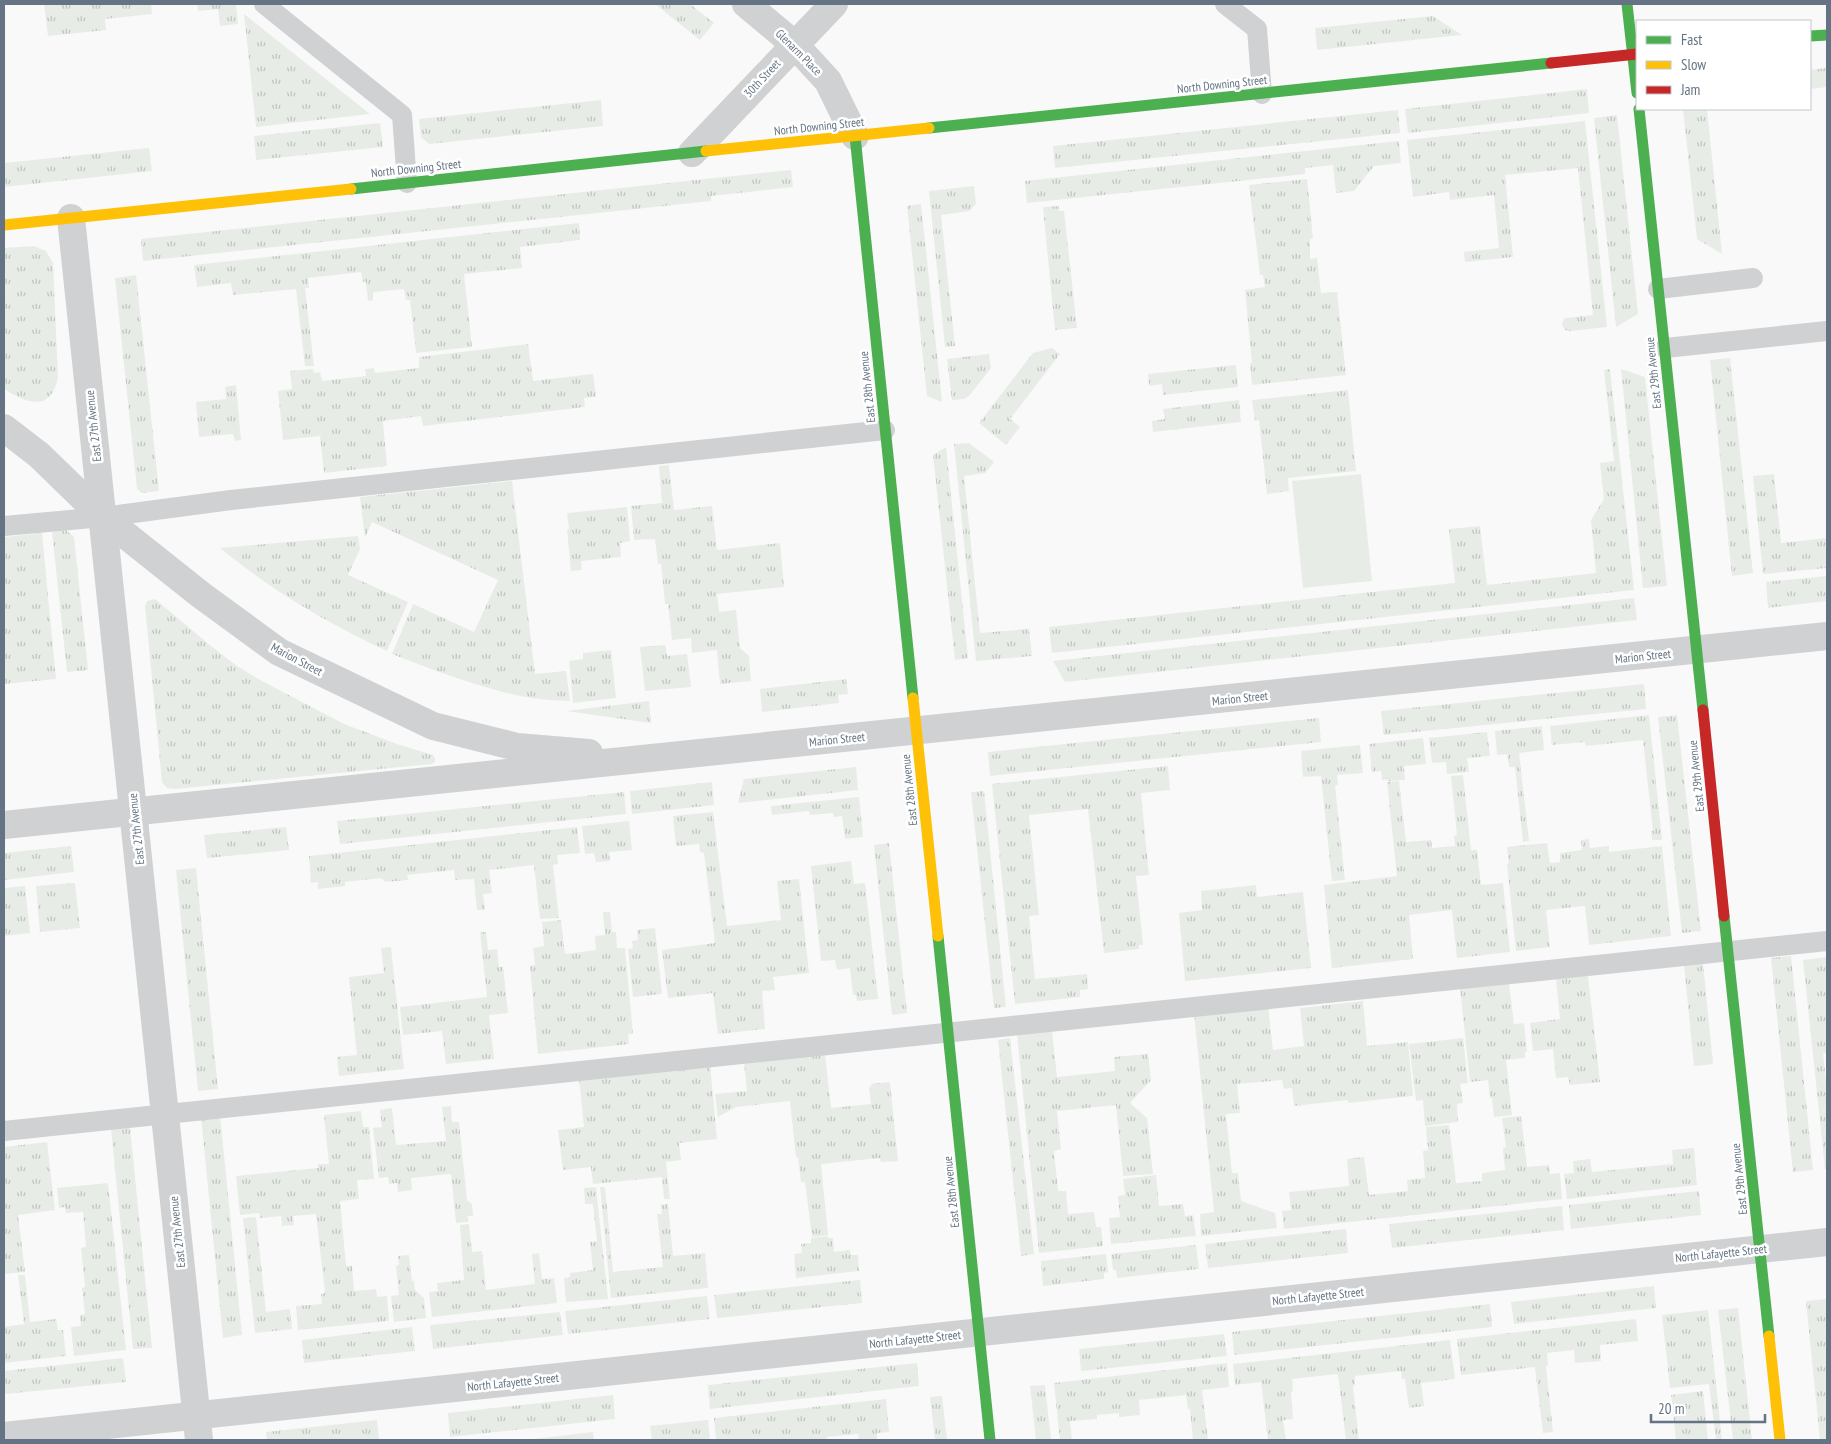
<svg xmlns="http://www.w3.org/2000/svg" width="1831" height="1444" viewBox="0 0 1831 1444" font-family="'PT Sans Narrow',sans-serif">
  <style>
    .grass { fill: url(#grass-tufts) }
    .pitch { fill: #e8ece7 }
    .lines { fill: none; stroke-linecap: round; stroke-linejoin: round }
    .lane { stroke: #cfd1d2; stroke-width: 20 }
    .street { stroke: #cfd1d2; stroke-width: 28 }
    .fast { stroke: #4caf50; stroke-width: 11 }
    .slow { stroke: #ffc107; stroke-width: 11 }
    .jam { stroke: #c62828; stroke-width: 11 }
    .labels { text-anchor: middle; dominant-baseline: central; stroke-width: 5; stroke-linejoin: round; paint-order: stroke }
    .street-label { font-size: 12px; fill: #647484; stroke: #fff }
  </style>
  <defs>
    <pattern id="grass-tufts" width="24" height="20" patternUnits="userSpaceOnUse" patternTransform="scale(1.25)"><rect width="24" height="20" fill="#e8ece7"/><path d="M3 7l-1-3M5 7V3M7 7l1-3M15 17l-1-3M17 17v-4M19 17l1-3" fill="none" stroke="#c0c4c1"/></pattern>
  </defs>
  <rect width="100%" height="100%" fill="#f9f9f9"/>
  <g class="grass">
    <path d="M44,4H151L152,14L105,19L106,30L48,36Z"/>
    <path d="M197,4H236L238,24L220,26L218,9L198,11Z"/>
    <path d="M655,4H690L714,23L700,40Z"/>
    <path d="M244,14L370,114L256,127Z"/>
    <path d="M1433,16L1462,35L1317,50L1315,28Z"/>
    <path d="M1827,68V87L1810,89V70Z"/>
    <path d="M1587,89L1589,113L1408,133L1405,109Z"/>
    <path d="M601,100L603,126L429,144L421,137L419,119Z"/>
    <path d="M1683,109H1707L1722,254L1697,239Z"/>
    <path d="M1398,110L1400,133L1055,168L1053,146Z"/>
    <path d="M1617,115L1638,314L1616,327L1594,118Z"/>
    <path d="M1585,121L1607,327L1570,331L1565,330L1562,325L1563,320L1566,318L1593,315L1578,168L1505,175L1513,257L1465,262L1464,252L1499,248L1494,195L1450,200L1449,192L1413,197L1407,140Z"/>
    <path d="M380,123L383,147L256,160L254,136Z"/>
    <path d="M1399,141L1401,163L1374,166L1354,191L1336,193L1333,165L1305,168V174L1027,203L1025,181Z"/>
    <path d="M149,148L152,171L4,187V163Z"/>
    <path d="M791,170L793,187L711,196V201L143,261L141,239Z"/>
    <path d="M1307,179L1313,238L1310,239V259L1317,258L1321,293L1337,292L1346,375L1252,385L1250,363H1252L1245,290L1265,287L1263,275H1260L1249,185Z"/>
    <path d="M974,186L976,204L969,211L941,215L955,346L945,347L929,191Z"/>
    <path d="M921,204L942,402L927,396L907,206Z"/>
    <path d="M1059,206V211H1064L1077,328L1055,330L1043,207Z"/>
    <path d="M579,223L580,240L520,247L522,268L464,274L472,347L416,353L410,300H406L404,289L373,292V300L368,301L366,282H363L361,272L308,278L309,288H305L314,366H305L296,289L233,295L231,283L197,287L194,265Z"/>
    <path d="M34,246L46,251L53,263L58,378C50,413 26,403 4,389V248Z"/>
    <path d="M136,275L159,491L143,493L137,489L115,278Z"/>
    <path d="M528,344L533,381L593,374L596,397L584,398L585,407L423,426L421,416L383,421L387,466L324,473L320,436L283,440L278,391L292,389L290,371L313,369L314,373L320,372L322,381L366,376L365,369L374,368L375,373L419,368V357Z"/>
    <path d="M1052,348L1060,354L1010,419L1020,427L1006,445L979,423L1033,353Z"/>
    <path d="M989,354L991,368L969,396L964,399L952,400L947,359Z"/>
    <path d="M1730,358L1753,573L1732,576L1710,360Z"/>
    <path d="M1236,365L1238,387L1163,395L1162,384L1149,386L1148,374Z"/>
    <path d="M1610,369L1634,590L1052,653L1049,627L1455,583L1449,529L1480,526L1487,585L1596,573L1591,520L1604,499L1600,463L1614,461L1604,370Z"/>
    <path d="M1621,369L1645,377L1667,586L1643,588Z"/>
    <path d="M236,385L241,440L235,441L233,434L199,437L196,402L226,399L225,387Z"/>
    <path d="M1348,390L1356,471L1288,478L1289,491L1267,494L1259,420L1255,421L1252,400Z"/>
    <path d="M1239,400L1241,422L1153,432L1152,421L1165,419L1163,409Z"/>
    <path d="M969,443L994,462L985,473L964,476L980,633L1029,629L1032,656L976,661L954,444Z"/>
    <path d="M946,447L968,658L955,660L933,455Z"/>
    <path d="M669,465L674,510L712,506L717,550L780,543L784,587L717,594L719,612L736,610L740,648L749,656L751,681L720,684L717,650L692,653L691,638L672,640L668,604H665L661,564H658L655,539L634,540L631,506L662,503L659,466Z"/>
    <path d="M1774,474L1781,543L1827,538V568L1763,574L1753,476Z"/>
    <path d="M512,481L535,674L566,671L570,701C557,700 544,700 531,698C485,690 436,671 392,654L413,604L474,632L498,580L372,522L365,538L360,497Z"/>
    <path d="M627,507L630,541L620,543L621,557L581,561L582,570L571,571L567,530L569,529L567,513Z"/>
    <path d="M66,530L74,537L88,670L67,672L52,532Z"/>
    <path d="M42,533L56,679L4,684V537Z"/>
    <path d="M358,536L360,549L348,575L408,602L387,651C324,621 274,592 220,548Z"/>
    <path d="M1827,576V601L1768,608L1766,582Z"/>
    <path d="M1634,598L1637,620L1065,682L1053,661Z"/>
    <path d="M155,599L211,646L237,666L262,681L344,724L397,744L433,755L435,758V762L432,764L175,789L167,788L162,782L145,606L147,601Z"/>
    <path d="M665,645L667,656L687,654L691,687L645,691L640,647Z"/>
    <path d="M611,650L616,698L573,703L569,661L583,659V653Z"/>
    <path d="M846,679L848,694L838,695L839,703L762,712L760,689Z"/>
    <path d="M1644,684L1646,709L1384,735L1381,711Z"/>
    <path d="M649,701L651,723L566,711Z"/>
    <path d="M1649,715L1662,840H1652L1651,831H1653L1643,740L1586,746L1585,742L1552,745L1550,726Z"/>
    <path d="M1677,715L1701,931L1682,933L1658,717Z"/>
    <path d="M1319,718L1321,742L990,776L988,752Z"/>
    <path d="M1542,726L1544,750L1519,753L1529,841L1523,842L1515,767H1509L1507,754L1497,755L1495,731Z"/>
    <path d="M1487,732L1490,756L1467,758L1469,772L1447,774L1446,762L1432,763L1429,738Z"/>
    <path d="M1423,738L1426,764L1404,766L1405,780L1388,781L1387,779L1382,780L1381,771L1372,772L1369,744Z"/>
    <path d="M1360,745L1363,773L1337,775L1338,785L1335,786L1345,880L1332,881L1321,776L1303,777L1301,751Z"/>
    <path d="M1168,766L1170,790L1141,793L1149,875L1136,876L1143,945H1139V949L1104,953L1088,809L1029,815L1039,915L1029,916L1035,979L1087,974L1088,989L1080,990V997L1015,1004L992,784Z"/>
    <path d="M856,767L858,790L738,803L744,779Z"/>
    <path d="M1463,775L1471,850H1477L1481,885L1503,883L1510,952L1457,958L1452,910L1409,915L1413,959L1332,968L1324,885L1397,876L1387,782L1399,781L1406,842L1431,840L1432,848L1455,846L1454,836L1457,835L1451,776Z"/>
    <path d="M712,782L714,805L632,814L630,791Z"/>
    <path d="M984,791L1006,1007L994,1008L971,792Z"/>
    <path d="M624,792L626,814L340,844L337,821Z"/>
    <path d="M859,797L863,837L845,839L842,816L834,817L833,813L810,815L809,811L772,815L771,806Z"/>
    <path d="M713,812L727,926L781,920L777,881L799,879L809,973L773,977L775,990L762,991L765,1029L718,1034L713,993L668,998L662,950L715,943L704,853L700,852L699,844L676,846L673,816Z"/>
    <path d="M629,821L632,850L609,852L610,861L596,862L594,853L585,854L582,826Z"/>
    <path d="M286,827L289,850L207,858L204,835Z"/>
    <path d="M577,827L580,853L557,855L558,864L553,865L559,918L540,919L534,865L489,870L492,893L483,894L485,910H477L474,879L455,880L454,870L407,875L408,880L385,882L381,878L345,882V886L318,889V882L311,883L309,856Z"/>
    <path d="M1589,839L1590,848L1609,846V852L1662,846L1671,936L1589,945L1585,906L1546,910L1550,947L1516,951L1507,864L1509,863L1507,847L1547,843L1550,863L1560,862V853L1582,850L1581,840Z"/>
    <path d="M889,843L907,1013L892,1015L874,845Z"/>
    <path d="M71,846L74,872L4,880V853Z"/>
    <path d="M851,861L854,884L865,883L878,999L857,1001L856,995H853L850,968L837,970L835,960L821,961L811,866Z"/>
    <path d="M196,868L218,1089L198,1091L176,870Z"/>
    <path d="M75,883L80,928L40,932L36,886Z"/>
    <path d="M1256,885L1257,897L1303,892L1311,968L1185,981L1179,913L1202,910L1201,891Z"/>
    <path d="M25,886L30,933L4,936V888Z"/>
    <path d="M603,912H610L612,932H616L617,948H625L633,1034H628L629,1044L538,1054L530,966L535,965L533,948L544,946L542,922L561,920L565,954L596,950L595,936L605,935Z"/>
    <path d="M655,928L662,994L633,997L628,949L633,948L632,941L638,940L637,930Z"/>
    <path d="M480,932H486L488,950L497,949L499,967H503L508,1013L489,1015L494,1059L446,1064L442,1031L403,1035L400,1007L487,997Z"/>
    <path d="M391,947L404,1069L339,1076L337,1057L357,1055L349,977L384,973L381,948Z"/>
    <path d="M1791,956L1813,1170L1793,1172L1771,958Z"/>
    <path d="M1827,957V1053H1823L1827,1091V1168L1825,1169L1803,960Z"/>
    <path d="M1703,963L1713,1064L1694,1066L1684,965Z"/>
    <path d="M1588,976L1600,1082L1570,1085L1568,1077L1556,1078L1553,1049L1533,1051L1530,1023L1560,1019L1556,979Z"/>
    <path d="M1509,983L1514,1024L1524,1023L1527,1052H1525V1058L1506,1060L1512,1115L1494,1117L1492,1098H1490L1488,1080L1470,1082L1460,988Z"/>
    <path d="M1363,1001L1367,1046L1408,1042L1413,1096L1348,1103V1100L1294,1106L1292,1088L1284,1089L1282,1080L1237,1084L1240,1113L1226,1114L1232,1173H1238L1241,1201L1275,1213L1277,1228L1201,1236L1200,1214L1214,1212L1194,1013L1268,1006L1273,1050L1304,1046L1300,1008Z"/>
    <path d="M1052,1030L1057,1077L1115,1071L1114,1057L1148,1054L1151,1080L1130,1103L1147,1118L1153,1174L1123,1176L1116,1105L1057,1111L1061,1149L1054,1151L1058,1191H1066L1068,1214L1094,1212L1096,1227H1101L1103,1246L1039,1253L1017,1034Z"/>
    <path d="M1010,1038L1034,1254L1021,1256L998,1040Z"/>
    <path d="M1463,1038L1468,1083L1460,1084L1463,1103L1457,1104L1458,1122L1425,1126L1423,1100L1416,1101L1409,1044Z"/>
    <path d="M825,1054L831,1108L871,1104L869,1087H871V1084L890,1082L898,1161L881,1162L880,1158L821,1164L828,1235L812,1237L805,1182H801L798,1157H796L790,1101L736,1107L718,1117L715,1094L747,1091L744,1063Z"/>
    <path d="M710,1064L717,1139L679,1143L681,1160L666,1162L670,1199H664L662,1177L593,1184L591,1167L563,1170L558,1130L584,1127L579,1078Z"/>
    <path d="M451,1106L452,1122H459L467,1200L472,1204L473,1216H467L468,1222L456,1223L451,1174L411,1178L412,1190L398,1192L397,1183L389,1184L388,1177L379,1178L373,1128L382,1127L380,1110L392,1108L396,1145L446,1141L442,1107Z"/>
    <path d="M361,1111L363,1127H369L374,1179L357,1180L359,1199L340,1201L346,1266H352L354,1291L376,1289L377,1297L387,1296L389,1321L298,1330L296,1306L322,1304L321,1294L325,1293L316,1214L293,1216L294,1225L282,1226L281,1216L260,1218L259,1213L240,1215L236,1176L318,1168V1164H329L324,1115Z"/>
    <path d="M220,1115L242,1335L223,1338L201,1117Z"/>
    <path d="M1521,1116L1527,1167L1549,1165L1550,1174L1560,1173L1562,1199L1284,1229L1282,1211L1291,1210L1289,1192L1349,1186L1347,1159L1364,1157L1369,1195L1408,1191L1407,1180L1425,1178L1423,1151L1428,1150L1426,1127L1449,1125L1456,1183L1482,1181V1173L1505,1170L1503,1148L1506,1147L1502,1118Z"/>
    <path d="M130,1127L152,1348L133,1349L111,1129Z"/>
    <path d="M47,1142L55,1210L18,1215L25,1272L4,1274V1147Z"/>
    <path d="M1694,1148L1697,1185L1567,1199L1564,1174L1574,1173L1573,1161L1590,1159L1592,1172L1673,1164L1672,1150Z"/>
    <path d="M1156,1175L1159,1206L1183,1204L1185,1216L1193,1215L1196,1236L1111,1244L1109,1218L1120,1217L1118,1196L1125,1195L1123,1179Z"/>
    <path d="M108,1183L126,1350L74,1356L71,1327L81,1326L80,1315L85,1314L82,1288L85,1287L81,1248L86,1247L83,1212L66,1213L65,1207L59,1208L57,1188Z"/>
    <path d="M596,1187L608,1299L566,1302L564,1278L570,1277V1273L593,1270L590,1242L597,1241L593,1204H585L584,1188Z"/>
    <path d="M600,1187H605L613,1272L663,1267L657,1214H662L661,1205L668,1204L673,1256L705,1253L708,1288L611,1298Z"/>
    <path d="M1699,1191L1701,1215L1571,1229L1569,1205Z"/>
    <path d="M1562,1206L1564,1230L1392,1248L1389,1224Z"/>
    <path d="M256,1217L266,1312L290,1309L292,1329L255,1333L243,1218Z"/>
    <path d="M469,1224L472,1252L482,1251L486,1290L535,1284L532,1254L539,1253L542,1279L554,1278L557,1303L432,1317L429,1292L438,1291L437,1283L464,1280L460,1225Z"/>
    <path d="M1346,1229L1348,1253L1208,1268L1205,1244Z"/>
    <path d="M828,1236V1238H833L834,1252L850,1250L851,1255H858L859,1271L796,1278L794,1254L802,1253L801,1244L811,1243V1238Z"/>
    <path d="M1196,1245L1199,1269L1117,1278L1116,1270H1113L1111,1254Z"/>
    <path d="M1106,1254L1108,1272L1104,1273V1279L1043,1286L1041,1261Z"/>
    <path d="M409,1255L412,1281H414L415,1290L424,1298L426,1318L394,1322L391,1296L399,1295L396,1266L399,1265L398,1256Z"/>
    <path d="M18,1275H25L30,1322L56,1319L58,1330H63L66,1356L4,1363V1327L24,1324Z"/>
    <path d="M860,1280L862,1303L717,1318L714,1295Z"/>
    <path d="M1654,1286L1656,1308L1514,1324L1511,1302Z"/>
    <path d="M707,1296L710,1319L568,1334L565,1311Z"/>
    <path d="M1826,1299L1827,1440H1820L1806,1301Z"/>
    <path d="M1490,1304L1492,1327L1234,1355L1232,1332Z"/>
    <path d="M1738,1308L1752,1440H1733L1718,1310Z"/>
    <path d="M1708,1310L1722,1440H1716L1709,1384L1670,1388L1662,1315Z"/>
    <path d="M560,1312L563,1335L433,1349L430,1325Z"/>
    <path d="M1636,1319L1638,1341L1600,1345L1601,1361L1575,1363L1574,1350L1547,1353L1548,1365L1546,1366L1553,1432L1543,1433L1535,1367L1461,1375L1457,1339Z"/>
    <path d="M412,1327L415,1351L304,1363L302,1340Z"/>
    <path d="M1224,1334L1227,1356L1081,1371L1079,1349Z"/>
    <path d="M1450,1340L1455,1379L1421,1383L1424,1406L1409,1408L1405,1379H1402L1401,1371L1355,1376V1385L1353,1386L1359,1440H1346L1338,1374L1292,1379L1293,1391L1291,1392L1293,1419L1283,1420L1286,1440H1268L1261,1382L1235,1385L1233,1364Z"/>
    <path d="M123,1358L126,1382L5,1394L4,1371Z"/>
    <path d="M917,1363L919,1386L710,1409L708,1385Z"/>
    <path d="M1227,1363L1229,1387L1202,1390L1208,1440H1193L1190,1409H1188L1186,1395L1139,1400L1140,1415L1119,1417V1413L1097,1415V1419L1070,1421L1072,1440H1060L1054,1383Z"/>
    <path d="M1045,1385L1051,1440H1036L1030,1386Z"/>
    <path d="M1703,1391L1708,1440H1676L1671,1395Z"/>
    <path d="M613,1395L615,1419L450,1437L448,1413Z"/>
    <path d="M942,1396L947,1440H935L930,1397Z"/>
    <path d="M886,1399L889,1432L877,1433V1440H859L858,1434L827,1437V1440H716L714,1418Z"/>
    <path d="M377,1420L379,1440H267L266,1432Z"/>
    <path d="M708,1420L710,1440H652L650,1426Z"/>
    <path d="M593,1432L594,1440H525Z"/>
  </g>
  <path class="pitch" d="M1361,474L1372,581L1303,588L1292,481Z"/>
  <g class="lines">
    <g class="lane">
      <path d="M264,4L402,115L407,183"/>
      <path d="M1225,4L1257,29L1262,94"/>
      <path d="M1658,289L1753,278"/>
      <path d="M1665,348L1827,331"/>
      <path d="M4,526L103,517L231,500L885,430"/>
      <path d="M4,1131L1827,941"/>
    </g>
    <g class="street">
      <path d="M746,4L794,44L828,81L855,136"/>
      <path d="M692,153L834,4"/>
      <path d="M71,218L199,1440"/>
      <path d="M4,428L39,455L103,517L201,595L279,652L433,726L517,747L589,753"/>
      <path d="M4,825L1827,636"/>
      <path d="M4,1436L1827,1242"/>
    </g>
    <g class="fast">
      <path d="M1627,4L1637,93"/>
      <path d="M1810,36L1827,35"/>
      <path d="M1639,109L1703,710"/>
      <path d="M929,128L1551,63"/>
      <path d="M855,136L913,698"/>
      <path d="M351,189L706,151"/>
      <path d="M1724,916L1769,1336"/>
      <path d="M938,936L990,1440"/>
    </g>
    <g class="slow">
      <path d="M706,151L929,128"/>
      <path d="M4,225L351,189"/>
      <path d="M913,698L938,936"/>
      <path d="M1769,1336L1780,1440"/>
    </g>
    <g class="jam">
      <path d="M1551,63L1637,54"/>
      <path d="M1703,710L1724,916"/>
    </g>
  </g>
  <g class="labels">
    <g class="street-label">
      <text transform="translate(799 52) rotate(45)">Glenarm Place</text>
      <text transform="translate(762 78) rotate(-47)">30th Street</text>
      <text transform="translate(1222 84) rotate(-6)">North Downing Street</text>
      <text transform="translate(819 126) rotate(-6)">North Downing Street</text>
      <text transform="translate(416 168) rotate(-6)">North Downing Street</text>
      <text transform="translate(1653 373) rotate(-96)">East 29th Avenue</text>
      <text transform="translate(867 387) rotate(-96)">East 28th Avenue</text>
      <text transform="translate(93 426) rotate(-96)">East 27th Avenue</text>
      <text transform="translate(1643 656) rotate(-6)">Marion Street</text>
      <text transform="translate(297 659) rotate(28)">Marion Street</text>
      <text transform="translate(1240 698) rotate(-6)">Marion Street</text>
      <text transform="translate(837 739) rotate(-6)">Marion Street</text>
      <text transform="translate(1696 776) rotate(-96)">East 29th Avenue</text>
      <text transform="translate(909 790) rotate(-96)">East 28th Avenue</text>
      <text transform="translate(136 829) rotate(-96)">East 27th Avenue</text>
      <text transform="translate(1739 1179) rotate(-96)">East 29th Avenue</text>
      <text transform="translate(951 1192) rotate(-96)">East 28th Avenue</text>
      <text transform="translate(177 1232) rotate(-96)">East 27th Avenue</text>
      <text transform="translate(1721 1253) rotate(-6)">North Lafayette Street</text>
      <text transform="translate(1318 1296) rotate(-6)">North Lafayette Street</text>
      <text transform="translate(915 1339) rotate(-6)">North Lafayette Street</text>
      <text transform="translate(513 1382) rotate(-6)">North Lafayette Street</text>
    </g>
  </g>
  <rect width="1831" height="1444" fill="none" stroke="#647484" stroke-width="10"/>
  <rect x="1636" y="20" width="175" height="90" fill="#ffffff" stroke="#c1c7ce"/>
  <rect x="1646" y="36" width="25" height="8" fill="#4caf50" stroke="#c1c7ce"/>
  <text x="1681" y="45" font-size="15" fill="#647484">Fast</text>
  <rect x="1646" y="61" width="25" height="8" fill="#ffc107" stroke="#c1c7ce"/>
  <text x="1681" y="70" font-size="15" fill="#647484">Slow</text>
  <rect x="1646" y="86" width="25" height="8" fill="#c62828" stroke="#c1c7ce"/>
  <text x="1681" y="95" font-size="15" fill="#647484">Jam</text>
  <path d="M1651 1414v8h114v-8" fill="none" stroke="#647484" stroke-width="2.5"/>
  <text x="1658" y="1414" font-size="15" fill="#647484" stroke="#ffffff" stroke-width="4" paint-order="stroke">20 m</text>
</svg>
